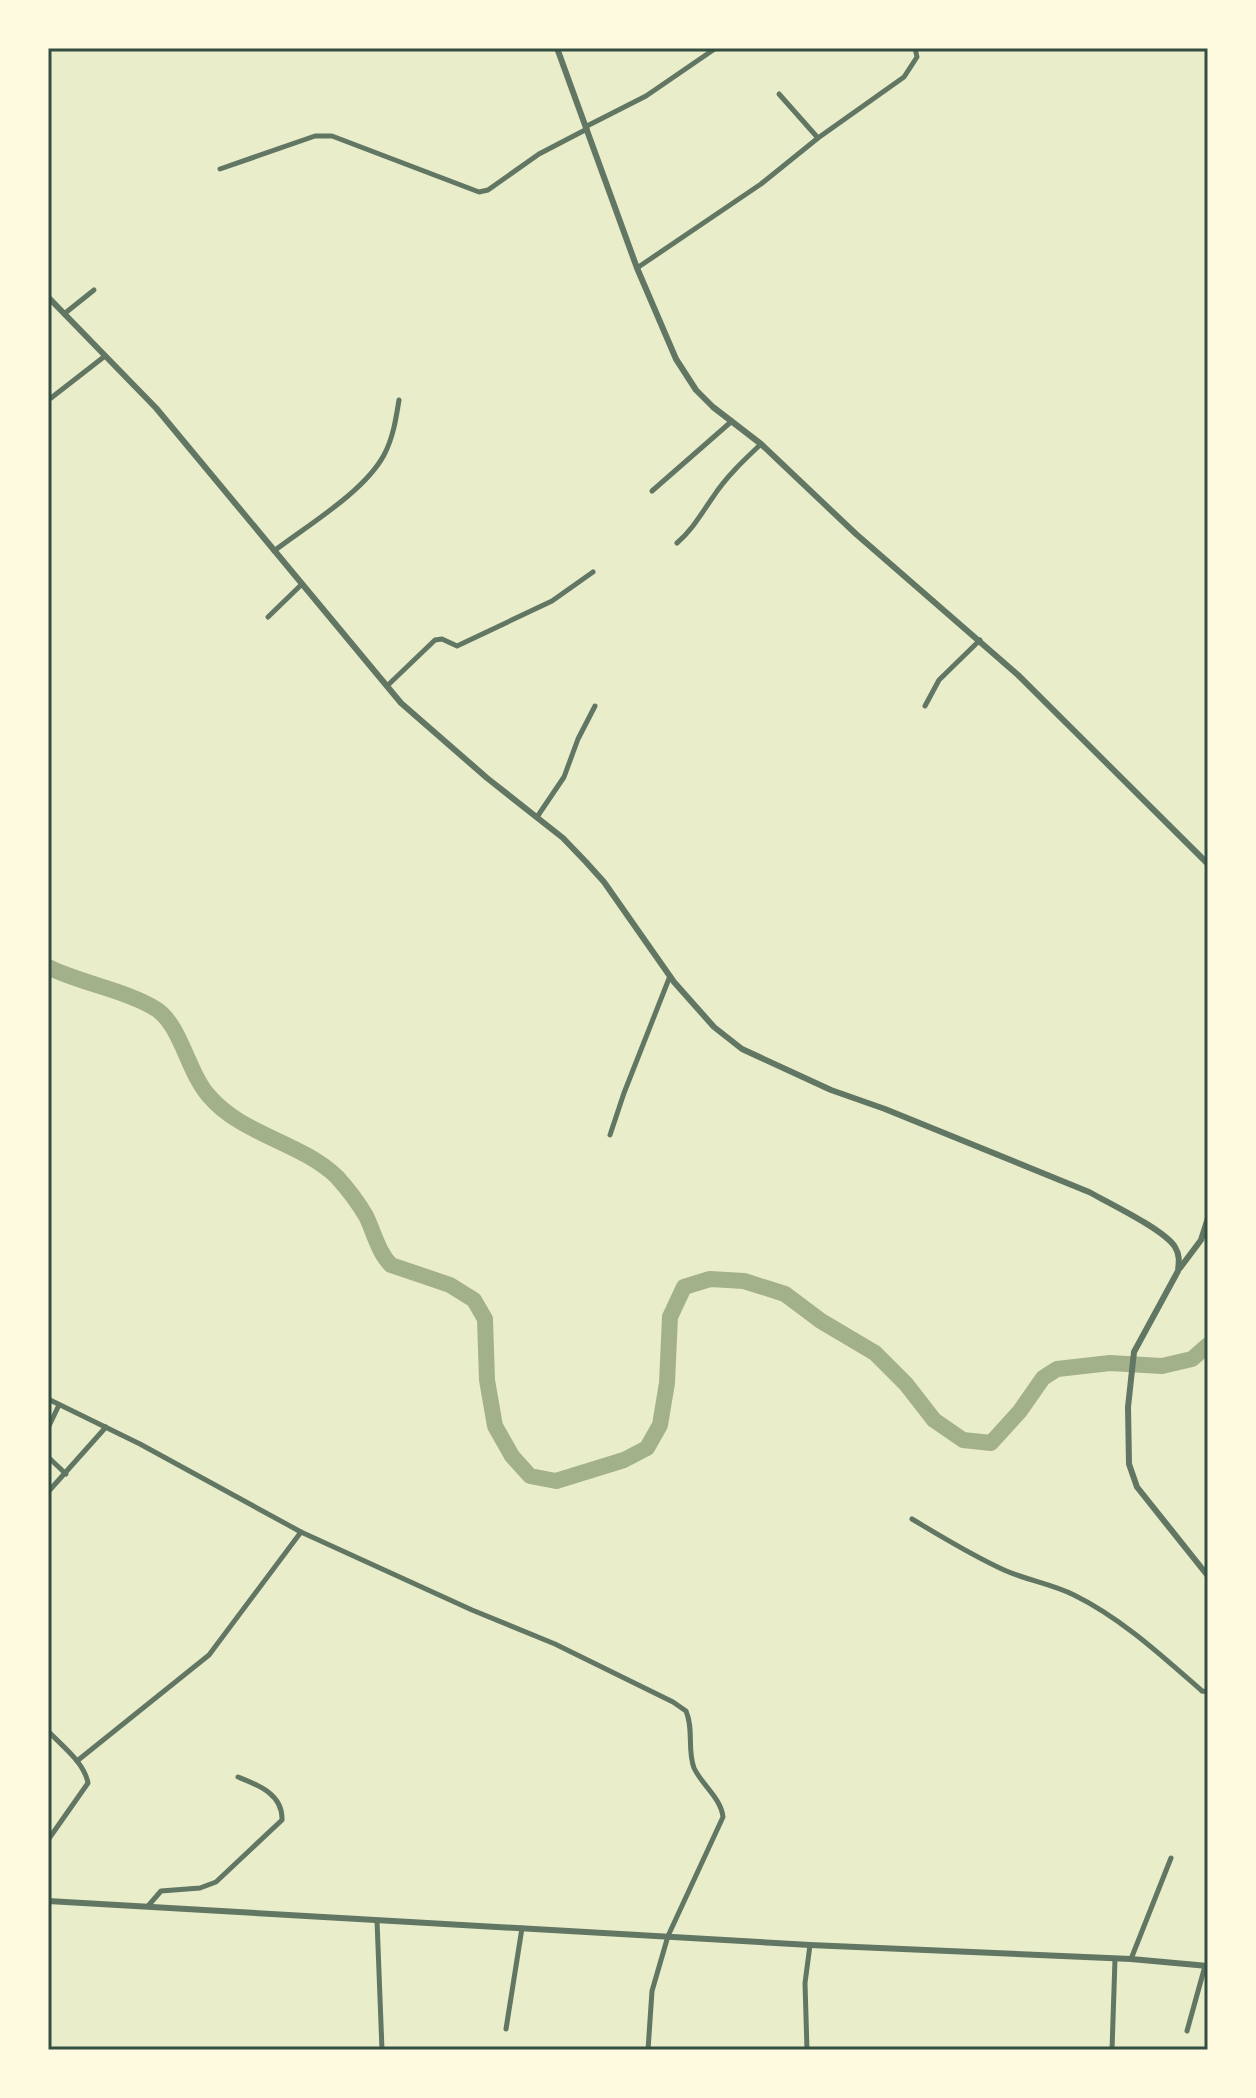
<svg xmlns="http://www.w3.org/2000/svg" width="1256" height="2098" viewBox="0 0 1256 2098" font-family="'Alegreya Sans',sans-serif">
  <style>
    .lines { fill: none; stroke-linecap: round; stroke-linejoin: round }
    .river { stroke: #a3b18a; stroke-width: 16 }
    .minor { stroke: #617663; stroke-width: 5 }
    .tertiary { stroke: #617663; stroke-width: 6 }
    .neatline { fill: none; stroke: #344e41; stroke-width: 3 }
  </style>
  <rect width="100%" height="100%" fill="#e9edc9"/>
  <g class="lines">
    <path class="river" d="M48,967C80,983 128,991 156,1009C181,1025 188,1073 209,1096C242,1135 301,1142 337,1177C347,1188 359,1204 366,1216C374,1232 378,1252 391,1265L450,1285L474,1300L485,1319L487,1380L495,1426L512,1456L530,1476L556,1481L624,1460L647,1448L660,1425L667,1383L670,1317L684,1287L710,1279L744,1281L785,1294L821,1321L875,1353L906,1384L934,1420L963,1440L991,1443L1020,1411L1043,1378L1057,1369L1110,1363L1162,1366L1192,1359L1208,1345"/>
    <g class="minor">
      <path d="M779,94L818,138"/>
      <path d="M587,126L646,96L716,48"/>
      <path d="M220,169L315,136H332L479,192L488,190L539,154L587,129"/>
      <path d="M637,268L761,184L818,138L904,77L917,57L915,48"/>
      <path d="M64,314L94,290"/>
      <path d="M51,398L105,356"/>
      <path d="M652,491L732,421"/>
      <path d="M677,543C693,529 701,514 713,497C726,477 744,460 761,444"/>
      <path d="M274,551C308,525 364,492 384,455C393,438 396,419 399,400"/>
      <path d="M268,617L301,585"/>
      <path d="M387,686L435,640L442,639L457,646L552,601L593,572"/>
      <path d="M925,706L939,680L980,640"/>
      <path d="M537,817L564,777L578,739L595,706"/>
      <path d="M610,1135L624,1093L670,976"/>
      <path d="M48,1399L140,1444L301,1532L472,1610L555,1644L673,1702L686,1711C694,1729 687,1750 694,1768C702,1785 721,1798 723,1817L668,1936L652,1991L648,2050"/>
      <path d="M48,1428L59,1405"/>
      <path d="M48,1457L66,1474"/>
      <path d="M48,1492L106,1427"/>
      <path d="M912,1519C942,1537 971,1555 1004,1570C1026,1580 1052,1584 1074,1595C1121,1618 1162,1656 1202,1691L1208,1692"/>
      <path d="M48,1731C62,1746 84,1762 88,1783L48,1840"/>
      <path d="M77,1761L209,1655L301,1532"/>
      <path d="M148,1906L161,1891L200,1888L216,1882L282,1820C283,1794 258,1785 238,1777"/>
      <path d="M377,1920L382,2050"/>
      <path d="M1131,1959L1171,1858"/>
      <path d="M506,2029L522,1928"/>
      <path d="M1187,2031L1205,1966"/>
      <path d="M807,2050L805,1983L810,1945"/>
      <path d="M1112,2050L1115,1959"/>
    </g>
    <g class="tertiary">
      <path d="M557,48L637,268L676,359L696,390L713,407L761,444L856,534L1018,675L1208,864"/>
      <path d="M48,297L156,408L401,703L487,778L563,838L586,862L604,882L674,982L714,1027L742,1049L831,1090L885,1109L1089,1192C1107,1202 1165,1230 1175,1247C1180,1255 1179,1262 1178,1271L1134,1352L1128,1407L1129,1464L1137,1487L1208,1576"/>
      <path d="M1180,1268L1201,1240L1208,1218"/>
      <path d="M48,1901L810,1945L1131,1959L1208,1966"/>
    </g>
  </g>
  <rect width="1256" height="2098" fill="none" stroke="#fefae0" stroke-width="100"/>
  <rect x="50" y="50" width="1156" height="1998" class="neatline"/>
</svg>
